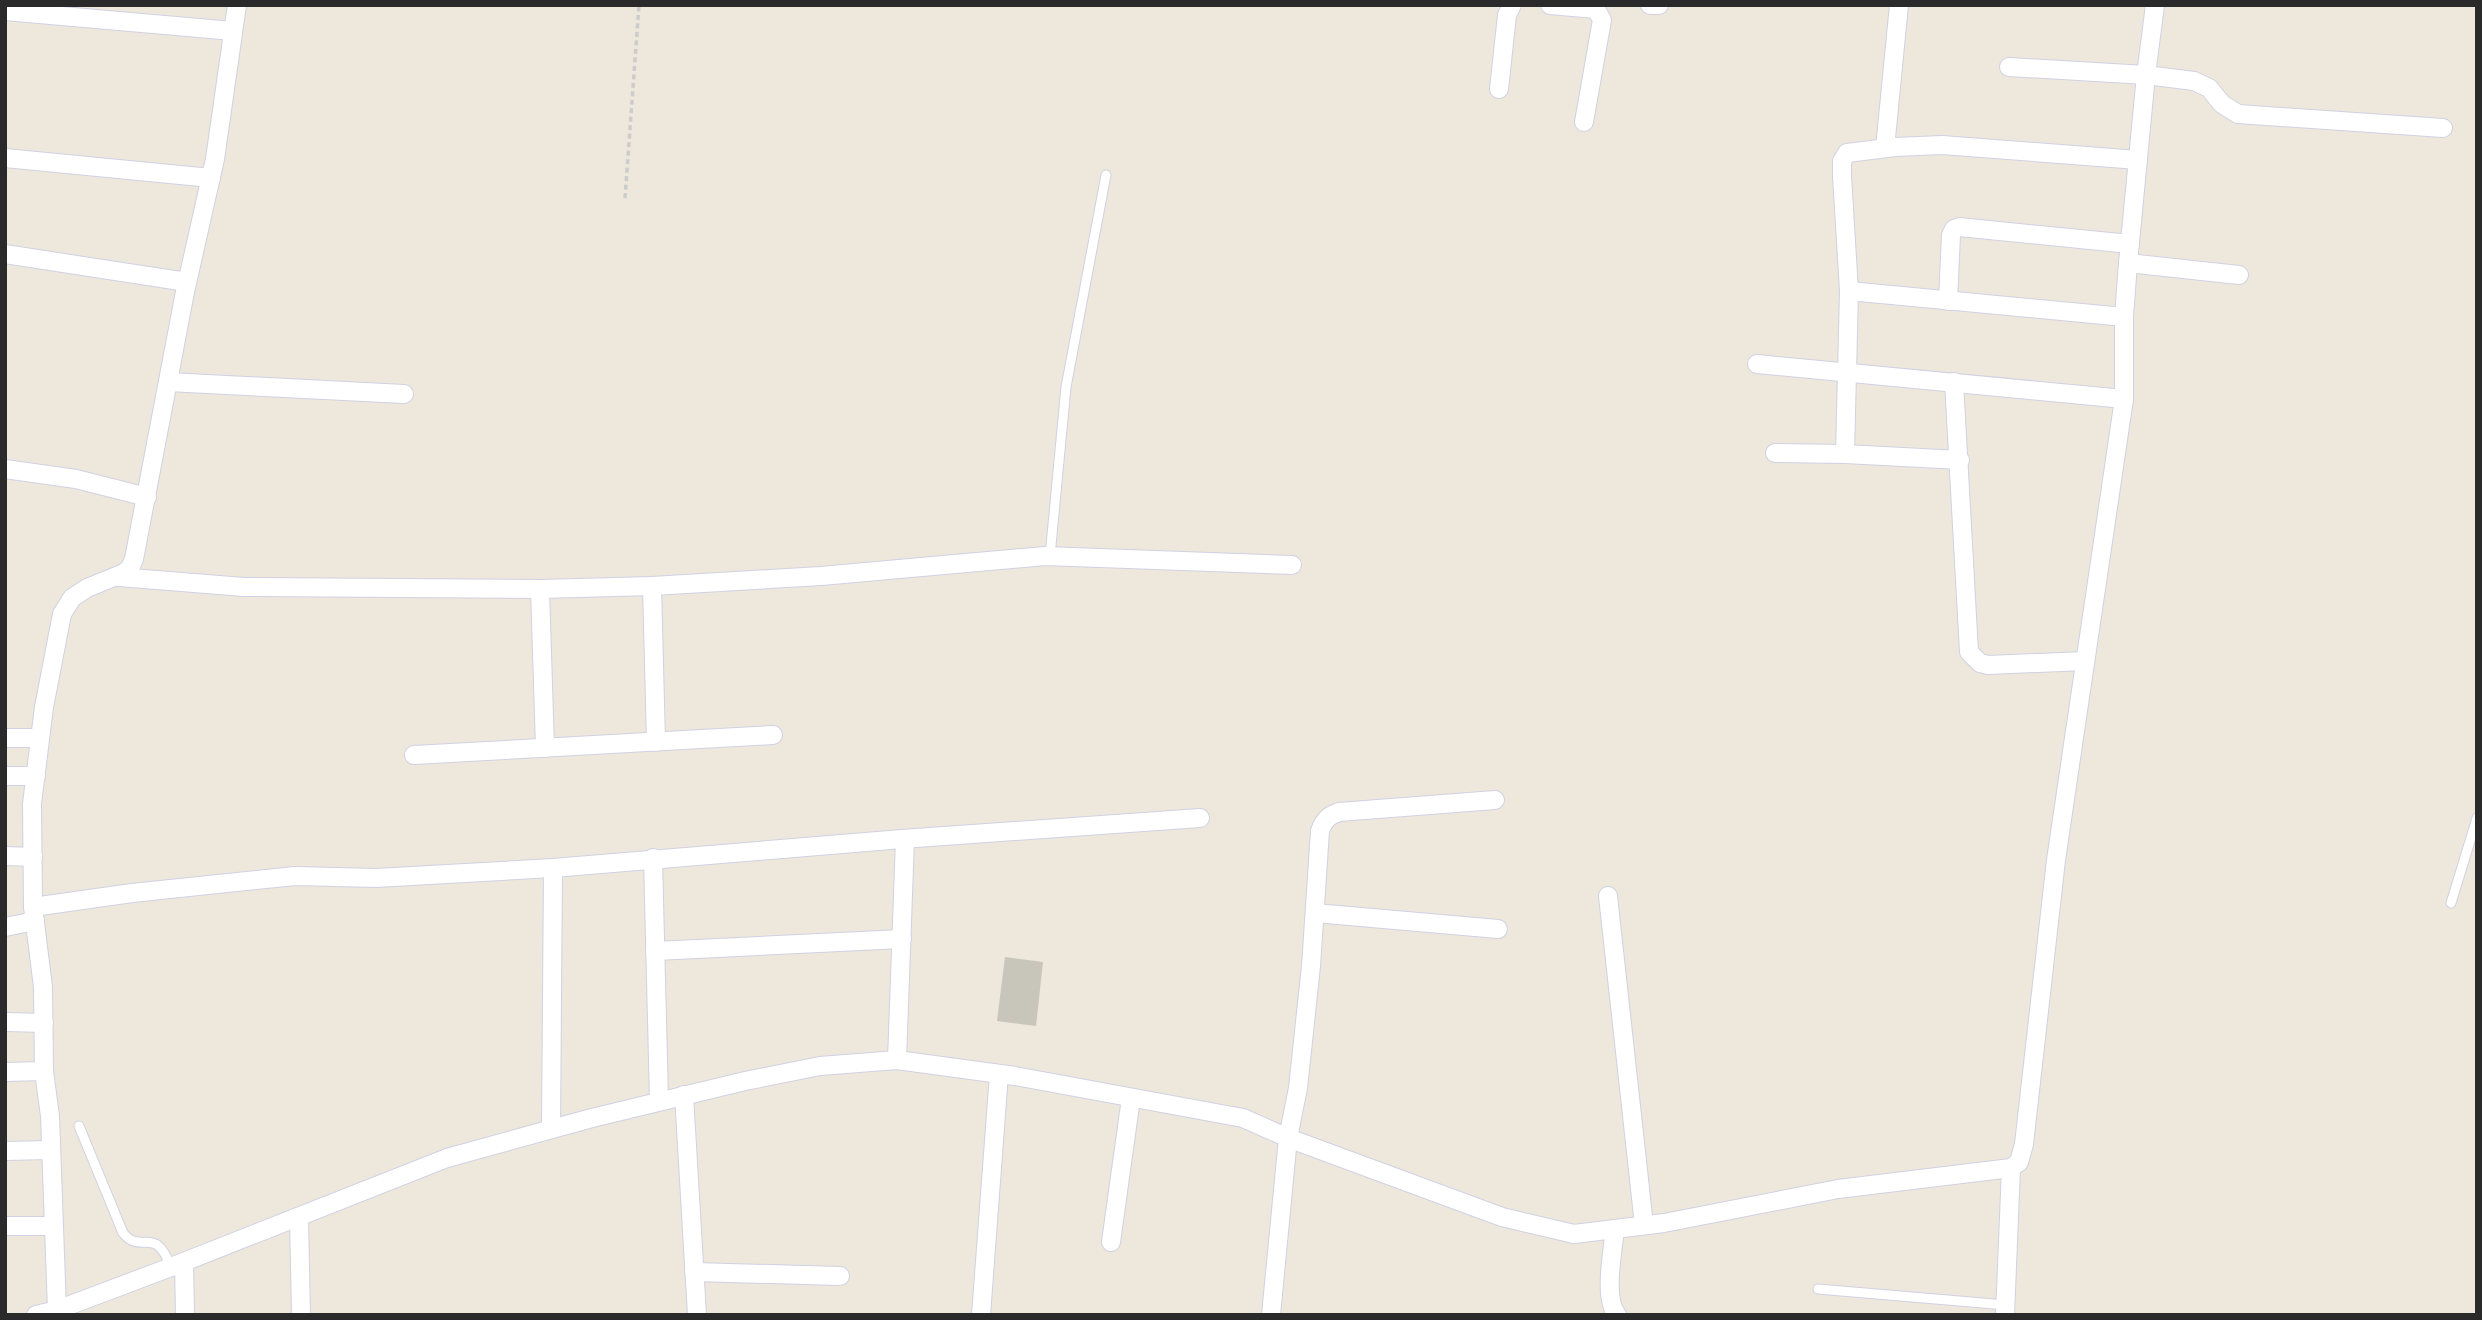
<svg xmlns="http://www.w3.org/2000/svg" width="2482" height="1320" viewBox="0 0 2482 1320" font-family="Ubuntu,sans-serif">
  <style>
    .building { fill: #c8c5bb }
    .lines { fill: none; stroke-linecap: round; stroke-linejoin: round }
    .lane-casing { stroke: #d0d1e4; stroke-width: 11 }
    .street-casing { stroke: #d0d1e4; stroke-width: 20 }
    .path { stroke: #ccc; stroke-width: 3.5; stroke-dasharray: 5 3.5; stroke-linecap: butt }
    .lane { stroke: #fff; stroke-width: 9 }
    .street { stroke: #fff; stroke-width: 18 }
  </style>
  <rect width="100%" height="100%" fill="#ede8db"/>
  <path class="building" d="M1005,957L1043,962L1036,1026L997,1021Z"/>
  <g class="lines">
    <g class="lane-casing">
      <g id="lane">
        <path d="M1050,556L1066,387L1106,175"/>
        <path d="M2451,903L2477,818"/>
        <path d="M79,1126L123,1233C142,1256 154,1223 171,1267"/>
        <path d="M1818,1289L2006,1305"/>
      </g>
    </g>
    <g class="street-casing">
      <g id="street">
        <path d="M1550,5L1596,9L1602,20L1584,122"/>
        <path d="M1650,5H1659"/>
        <path d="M5,11L233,31"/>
        <path d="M2009,67L2146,75L2194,81L2209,88L2222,104L2238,114L2443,128"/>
        <path d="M1499,89L1507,15L1512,5"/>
        <path d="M1885,148L1899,5"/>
        <path d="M5,158L211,178"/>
        <path d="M5,254L187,282"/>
        <path d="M2128,263L2239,275"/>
        <path d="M1849,291L2124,317"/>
        <path d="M1948,301L1951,235L1954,229L1959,227L2130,244"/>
        <path d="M1757,364L2124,399"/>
        <path d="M168,382L404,394"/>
        <path d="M1954,382L1969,652L1980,663L1988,665L2085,661"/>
        <path d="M1775,453L1845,454L1960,460"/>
        <path d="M1845,454L1849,291L1842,176V161L1847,153L1895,147L1942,145L2138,160"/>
        <path d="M5,469L76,479L147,497"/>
        <path d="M119,577L244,587L540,589L652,586L821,576L1045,556L1292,565"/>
        <path d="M652,586L656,742"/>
        <path d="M540,589L545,748"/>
        <path d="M5,738H40"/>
        <path d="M414,755L773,735"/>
        <path d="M5,776H36"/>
        <path d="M5,856L33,857"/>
        <path d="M653,858L659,1101"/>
        <path d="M1608,896L1644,1225"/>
        <path d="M33,907L132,893L295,876L376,878L553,868L902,839L1200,818"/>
        <path d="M1315,913L1498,929"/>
        <path d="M5,927L35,921"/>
        <path d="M655,951L902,939"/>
        <path d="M5,1022L44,1023"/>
        <path d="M897,1060L905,839"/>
        <path d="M5,1072L44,1071"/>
        <path d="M684,1095L697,1315"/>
        <path d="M551,1129L553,868"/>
        <path d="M5,1151L50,1150"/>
        <path d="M299,1217L301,1315"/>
        <path d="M5,1226H52"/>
        <path d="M1615,1229C1613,1250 1603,1298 1617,1315"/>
        <path d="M1111,1242L1131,1098"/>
        <path d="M184,1262L185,1315"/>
        <path d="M694,1272L840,1276"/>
        <path d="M57,1310L50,1116L44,1071L43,987L33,907L32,804L44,707L62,614L72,598L87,588L124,573L130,568L134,559L185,292L215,159L237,5"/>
        <path d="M36,1315L57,1310L171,1267L447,1158L592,1118L745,1081L820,1066L897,1060L1015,1076L1243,1118L1288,1138L1502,1217L1574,1234L1664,1223L1838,1189L2011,1168L2019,1162L2024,1144L2056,860L2124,399V317L2128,263L2146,75L2155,5"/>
        <path d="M981,1315L999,1074"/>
        <path d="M1271,1315L1288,1138L1298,1088L1311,966L1320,831C1324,820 1328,816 1339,812L1495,800"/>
        <path d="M2005,1315L2011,1168"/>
      </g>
    </g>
    <path class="path" d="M625,198L639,5"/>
    <use href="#lane" class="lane"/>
    <use href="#street" class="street"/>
  </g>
  <rect width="2482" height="1320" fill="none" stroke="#2a2a2a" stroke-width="14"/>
</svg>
